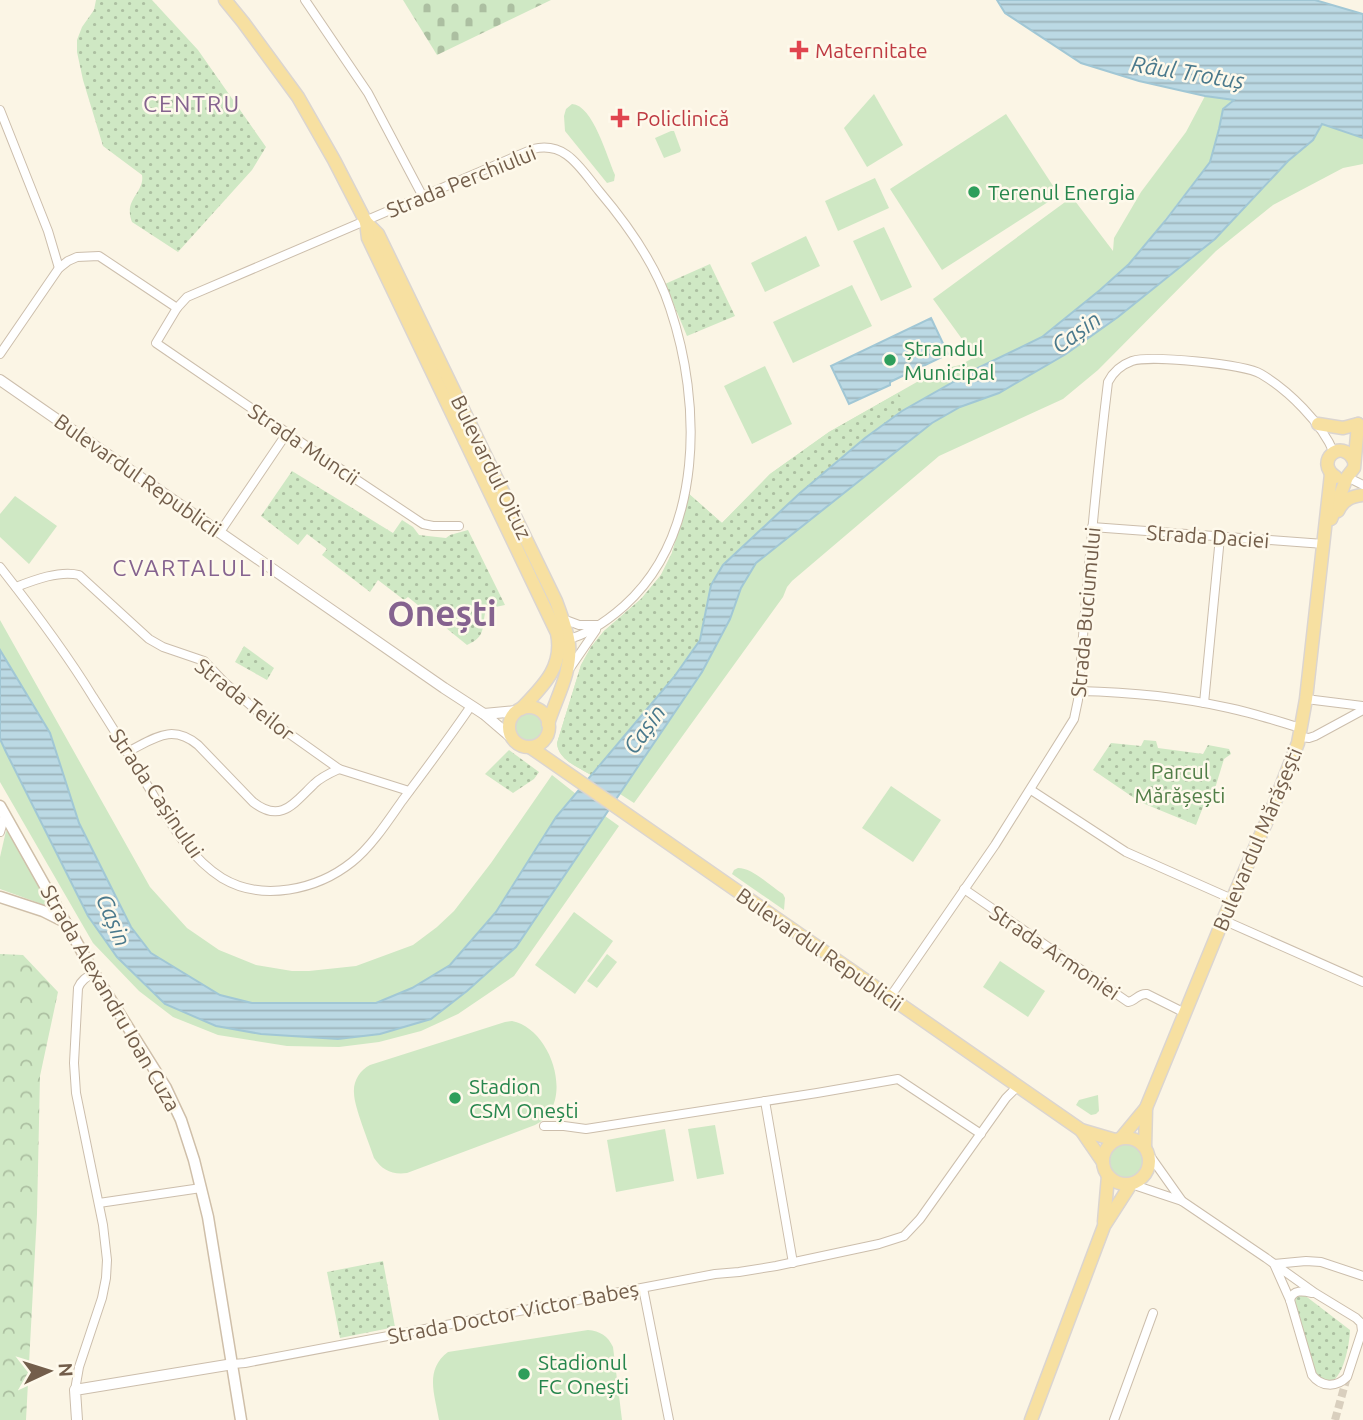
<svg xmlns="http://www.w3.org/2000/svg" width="1363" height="1420" viewBox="0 0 1363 1420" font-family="Ubuntu,sans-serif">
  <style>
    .grass { fill: #cfe8c4 }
    .forest { fill: url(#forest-crowns) }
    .cemetery { fill: url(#cemetery-stones) }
    .park { fill: url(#park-dots) }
    .water { fill: url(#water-rules); stroke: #a1c7d5; stroke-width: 2 }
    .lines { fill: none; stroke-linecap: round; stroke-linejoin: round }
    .minor-tunnel { stroke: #d9cfbe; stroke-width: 8; stroke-dasharray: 8 4; stroke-linecap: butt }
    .minor-casing { stroke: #ccbeac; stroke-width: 10 }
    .tertiary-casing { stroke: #ccbeac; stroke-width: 12 }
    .secondary-casing { stroke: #cfbfa9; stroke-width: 13 }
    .primary-casing { stroke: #dbd5d0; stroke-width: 15 }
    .minor { stroke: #fff; stroke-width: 8 }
    .tertiary { stroke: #fff; stroke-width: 10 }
    .secondary { stroke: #fff; stroke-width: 10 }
    .primary { stroke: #f7e0a1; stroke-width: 12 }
    .health-dot { fill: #e0444e; stroke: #fef9eb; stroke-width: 2.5 }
    .leisure-dot { fill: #2e9e5b; stroke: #fef9eb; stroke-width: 2.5 }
    .labels { text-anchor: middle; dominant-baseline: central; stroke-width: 5; stroke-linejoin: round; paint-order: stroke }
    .health-label { font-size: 21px; fill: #be3a42; stroke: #fef9eb; text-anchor: start }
    .street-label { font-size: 21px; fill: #735e4b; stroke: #fef9eb }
    .leisure-label { font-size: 21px; fill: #27864d; stroke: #fef9eb; text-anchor: start }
    .park-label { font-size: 21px; fill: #517e47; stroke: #fef9eb }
    .water-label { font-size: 23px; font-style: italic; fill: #4a798c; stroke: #fef9eb }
    .neighbourhood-label { font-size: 23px; letter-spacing: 2px; fill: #85638f; stroke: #fef9eb }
    .town-label { font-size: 35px; font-weight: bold; fill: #85638f; stroke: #fef9eb }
  </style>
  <defs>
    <pattern id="forest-crowns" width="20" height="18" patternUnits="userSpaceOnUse" patternTransform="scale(1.75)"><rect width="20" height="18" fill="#cfe8c4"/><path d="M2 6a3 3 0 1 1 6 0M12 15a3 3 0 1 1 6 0" fill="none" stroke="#acbfa1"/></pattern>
    <pattern id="cemetery-stones" width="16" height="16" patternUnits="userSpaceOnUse" patternTransform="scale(1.75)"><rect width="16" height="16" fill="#cfe8c4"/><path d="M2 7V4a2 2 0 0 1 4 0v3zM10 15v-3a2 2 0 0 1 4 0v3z" fill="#acbfa1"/></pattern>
    <pattern id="park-dots" width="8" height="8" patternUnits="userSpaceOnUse" patternTransform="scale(1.75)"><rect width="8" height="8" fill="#cfe8c4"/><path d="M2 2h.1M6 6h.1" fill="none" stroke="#acbfa1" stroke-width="1.8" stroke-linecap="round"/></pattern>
    <pattern id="water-rules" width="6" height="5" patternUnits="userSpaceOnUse" patternTransform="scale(1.75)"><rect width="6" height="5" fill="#bbd9e4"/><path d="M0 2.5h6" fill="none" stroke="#9cb3bb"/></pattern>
  </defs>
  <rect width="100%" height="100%" fill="#fbf5e5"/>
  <g class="grass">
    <path d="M874,94L903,145L867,167L844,128Z"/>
    <path d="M1205,96L1235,100L1219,129L1210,162L1142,249L1129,264L1100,290L1042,337L978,368L902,411L800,493L674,677L591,775C578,767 558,760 557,743L581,665L591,647L604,631L641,599L661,575L672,553L689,494L722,523L770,474L829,432L938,370L960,365L975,357L933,299L1072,197L1113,251L1114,238L1141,192L1186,132Z"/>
    <path d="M572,104C593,105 607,157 615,175L614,181L607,183L565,131L564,116L566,109Z"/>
    <path d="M1006,114L1059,195L942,270L890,189Z"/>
    <path d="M1323,124L1363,138V164L1343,168L1273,205L1216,251L1098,370L1063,399L939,456L792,581L787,587L783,597L634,803L620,794L702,672L730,619L741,588L756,563L932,423L960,407L999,393L1066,354L1118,317L1170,276L1288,161L1313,140Z"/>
    <path d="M671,131H674L681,150L680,152L664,158L655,138Z"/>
    <path d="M875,178L889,208L838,231L825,201Z"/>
    <path d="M884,227L912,287L881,301L853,241Z"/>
    <path d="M806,236L820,266L765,292L751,263Z"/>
    <path d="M852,285L872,326L793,363L773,322Z"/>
    <path d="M765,366L792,424L752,444L724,386Z"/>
    <path d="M15,496L57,526L29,564L0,537V514Z"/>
    <path d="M0,620L150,887L187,928L219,950L256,965L292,971H309L356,966L413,945L437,927L454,911L491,863L552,775L576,794L556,817L496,912L450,965L412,988L376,1003H252L220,995L151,953L131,927L79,823L50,733L0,650Z"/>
    <circle cx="529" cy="727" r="20"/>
    <path d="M0,739L88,916L117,957L216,1026L261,1034L338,1039L380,1034L431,1019L467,991L516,947L605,816L619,826L514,976L458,1014L421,1031L379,1042L339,1047L287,1046L218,1035L173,1017L139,991L93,943L0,782Z"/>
    <path d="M891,786L941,820L913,862L862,828Z"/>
    <path d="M6,831L9,832L50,904V907L0,889V857Z"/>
    <path d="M738,868C753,868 770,886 783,894L785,898L784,910L732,874L734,870Z"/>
    <path d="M574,912L613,941L575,994L535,965Z"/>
    <path d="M607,954L617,962L597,988L587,981Z"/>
    <path d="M1000,961L1045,991L1028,1017L983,987Z"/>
    <path d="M512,1021C553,1029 576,1106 535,1125L407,1173C392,1175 382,1170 374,1158C369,1142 354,1107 354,1093C353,1081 360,1070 370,1065L505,1022Z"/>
    <path d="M1098,1095L1099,1111L1096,1114L1091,1115L1076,1105L1079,1100Z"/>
    <path d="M715,1125L724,1174L697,1179L688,1129Z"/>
    <path d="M665,1129L674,1181L616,1192L607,1140Z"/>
    <circle cx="1126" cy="1160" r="18"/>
    <path d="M588,1330C600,1331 608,1336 613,1347L622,1420H439C435,1395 424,1370 448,1352Z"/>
  </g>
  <path class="forest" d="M0,954L23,955L58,992L40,1076L37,1214L26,1420H0Z"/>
  <path class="cemetery" d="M403,0H551L437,55Z"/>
  <g class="park">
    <path d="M96,0H152L198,50L266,147L252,170L178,252L132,222C123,199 145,193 142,175L103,146L83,80L77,52V40L82,27L94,10Z"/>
    <path d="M710,264L735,316L687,336L665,284Z"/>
    <path d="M898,393L908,408L865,438L800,493L674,677L591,775C578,767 558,760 557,743L581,665L591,647L604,631L641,599L661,575L672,553L689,494L722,523L770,474L829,432Z"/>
    <path d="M292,471L393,533L402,520L413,527L419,535L446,538L450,535L468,530L505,605L486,609C481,628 487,636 467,645L408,597L404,600L378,580L370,592L322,555L327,549L307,534L298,545L261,516Z"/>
    <path d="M244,646L274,668L267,680L235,662Z"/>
    <path d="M1144,740L1156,741L1158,748L1203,754L1208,745L1229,749L1231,754L1224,759L1213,795L1205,802L1196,825L1140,802L1093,770L1111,743L1141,746Z"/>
    <path d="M509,750L539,772L534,779L513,793L485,774Z"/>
    <path d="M383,1261L395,1327L340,1338L327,1272Z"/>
    <path d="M1303,1294L1350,1330C1350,1342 1343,1382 1328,1382C1324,1381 1320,1379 1317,1377L1295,1302L1296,1297Z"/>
  </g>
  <g class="water">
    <path d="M997,0H1315L1363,14V138L1322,124L1313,140L1288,161L1215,239L1118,317L1066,354L999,393L960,407L932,423L756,563L741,588L730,619L702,672L516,947L467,991L431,1019L380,1034L338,1039L261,1034L216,1026L165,1004L117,957L88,916L6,752L0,739V650L50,733L79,823L131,927L151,953L220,995L252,1003H376L412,988L450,965L496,912L556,817L674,677L700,640L711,585L723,565L800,493L865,438L902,411L978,368L1042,337L1100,290L1129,264L1165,221L1210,162L1219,129L1223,109L1234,100L1205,96L1139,81L1081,63L1005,13Z"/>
    <path d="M931,318L948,354L890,382V385L849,404L831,366Z"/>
  </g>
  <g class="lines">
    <path class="minor-tunnel" d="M1335,1420L1347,1377"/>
    <g class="minor-casing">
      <g id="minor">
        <path d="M305,0L368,93L422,195"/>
        <path d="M0,110L48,231L59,268"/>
        <path d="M0,354L59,268L68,261L77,257L99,256L177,308"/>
        <path d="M1347,477L1363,485"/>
        <path d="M459,526H433L423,524L327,460L156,343L177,308L187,297L533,149C566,141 580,168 599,191C627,224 657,267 670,308C702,403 704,534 624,606C607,621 588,635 565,640"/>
        <path d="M1092,527L1324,544"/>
        <path d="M220,532L287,433"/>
        <path d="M0,567C33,609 65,651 93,697C111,725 129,754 146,783C167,817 187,856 222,878C262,902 317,890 352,862C371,847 388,821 402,801C426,769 449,738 471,706"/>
        <path d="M16,587C34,580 60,570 79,575L149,639L163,647L204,661L224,682L256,710L339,769L409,791"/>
        <path d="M563,619L579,625H597"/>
        <path d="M570,668L596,630"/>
        <path d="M1079,691C1129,692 1180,697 1229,708C1253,713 1277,721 1301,728"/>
        <path d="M1306,699L1363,706"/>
        <path d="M1204,703L1220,537"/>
        <path d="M1300,737L1309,738L1315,736L1363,710"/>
        <path d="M127,752C154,739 171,723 198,745L253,802C281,824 294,803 314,784C321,777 330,773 339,769"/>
        <path d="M1031,790L1126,852L1232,899"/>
        <path d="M0,832L5,815"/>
        <path d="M964,889L1128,1002C1136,1001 1138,993 1147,994L1185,1013"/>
        <path d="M1223,920L1363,982"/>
        <path d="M890,997L995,845L1074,719L1078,700C1086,594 1095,488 1108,382C1113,372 1121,365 1132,361C1151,355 1244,364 1261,374C1288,390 1322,423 1334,453"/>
        <path d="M765,1101L793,1263"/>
        <path d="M544,1126H564L586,1129L817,1093L898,1079L981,1134"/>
        <path d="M1148,1153L1182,1201"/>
        <path d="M1131,1184L1182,1201L1266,1258L1315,1293L1356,1318L1361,1323L1362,1331L1347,1377C1336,1388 1321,1387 1312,1375L1290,1300L1274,1264"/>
        <path d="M99,1203L201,1188"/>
        <path d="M1274,1264L1306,1261L1321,1262L1363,1276"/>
        <path d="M643,1288L669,1420"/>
        <path d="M1290,1300C1293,1289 1303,1291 1312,1293"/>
        <path d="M233,1364L245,1363L715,1274L739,1272L776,1266L879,1244L904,1236L920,1219L1006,1098L1018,1086"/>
        <path d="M75,1390L79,1367L102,1298L106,1278L107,1260L103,1225L76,1093L74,1063L78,988C81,980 87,977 94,973"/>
        <path d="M1114,1420L1153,1313"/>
      </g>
    </g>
    <g class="tertiary-casing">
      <g id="tertiary">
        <path d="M0,380L444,688L484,714L512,738"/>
        <path d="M484,714L517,711"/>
        <path d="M77,1420L75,1390L233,1364"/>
      </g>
    </g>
    <g class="secondary-casing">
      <g id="secondary">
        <path d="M0,806L94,973L166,1088L181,1120L194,1160L208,1217L241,1420"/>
        <path d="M0,897L43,911L65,922"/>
      </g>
    </g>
    <g class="primary-casing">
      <g id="primary">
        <path d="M225,0L243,22L298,97L334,160L366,222L378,234L556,601C561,615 567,629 569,644C572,672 556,698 548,724"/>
        <path d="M366,222L368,238L557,633C564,667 543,686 521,709"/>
        <path d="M1318,424L1343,428L1358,424"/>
        <path d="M1336,477C1313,462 1342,436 1354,461"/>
        <path d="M1338,511C1343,500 1351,496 1363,495"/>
        <path d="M1331,519L1347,477L1354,468L1358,424"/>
        <circle cx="529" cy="727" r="20"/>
        <path d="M530,747L1081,1130L1115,1140"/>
        <path d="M1081,1130L1103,1162"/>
        <path d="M1122,1137L1146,1108L1223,920L1273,807L1298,743L1306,699L1331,474"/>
        <circle cx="1126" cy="1161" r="23"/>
        <path d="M1145,1147L1146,1108"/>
        <path d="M1104,1222L1108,1176"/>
        <path d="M1031,1420L1104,1226L1131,1184"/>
      </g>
    </g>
    <use href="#minor" class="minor"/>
    <use href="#tertiary" class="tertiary"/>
    <use href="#secondary" class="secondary"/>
    <use href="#primary" class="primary"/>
  </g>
  <g class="health-dot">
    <path d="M795.5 39.5h7v7h7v7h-7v7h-7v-7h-7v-7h7z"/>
    <path d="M616.5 107.5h7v7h7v7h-7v7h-7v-7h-7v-7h7z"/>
  </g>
  <g class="leisure-dot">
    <circle cx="974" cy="192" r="7"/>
    <circle cx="890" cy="360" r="7"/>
    <circle cx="455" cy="1098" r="7"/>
    <circle cx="524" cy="1374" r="7"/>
  </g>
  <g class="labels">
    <g class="health-label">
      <text x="815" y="50">Maternitate</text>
      <text x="636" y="118">Policlinică</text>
    </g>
    <g class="street-label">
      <text transform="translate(461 181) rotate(-22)">Strada Perchiului</text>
      <text transform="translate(304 444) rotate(34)">Strada Muncii</text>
      <text transform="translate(492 467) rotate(64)">Bulevardul Oituz</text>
      <text transform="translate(138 475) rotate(35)">Bulevardul Republicii</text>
      <text transform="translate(1208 536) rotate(4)">Strada Daciei</text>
      <text transform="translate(1085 612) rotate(-85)">Strada Buciumului</text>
      <text transform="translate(245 699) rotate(38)">Strada Teilor</text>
      <text transform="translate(157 793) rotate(56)">Strada Cașinului</text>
      <text transform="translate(1257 839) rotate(-67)">Bulevardul Mărășești</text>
      <text transform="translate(820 949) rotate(35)">Bulevardul Republicii</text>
      <text transform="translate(1055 952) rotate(34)">Strada Armoniei</text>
      <text transform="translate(111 998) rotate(60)">Strada Alexandru Ioan Cuza</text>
      <text transform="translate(513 1312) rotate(-11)">Strada Doctor Victor Babeș</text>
    </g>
    <g class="leisure-label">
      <text x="988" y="192">Terenul Energia</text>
      <text x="904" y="348">Ștrandul<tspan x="904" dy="24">Municipal</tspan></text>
      <text x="469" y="1086">Stadion<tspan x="469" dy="24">CSM Onești</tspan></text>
      <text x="538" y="1362">Stadionul<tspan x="538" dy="24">FC Onești</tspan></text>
    </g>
    <g class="park-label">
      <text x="1180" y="771">Parcul<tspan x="1180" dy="24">Mărășești</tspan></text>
    </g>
    <g class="water-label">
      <text transform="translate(1188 72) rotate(9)">Râul Trotuș</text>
      <text transform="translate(1076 332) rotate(-36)">Cașin</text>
      <text transform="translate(644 729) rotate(-54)">Cașin</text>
      <text transform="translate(114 920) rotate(67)">Cașin</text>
    </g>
    <g class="neighbourhood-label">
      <text x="192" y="103">CENTRU</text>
      <text x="194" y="567">CVARTALUL II</text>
    </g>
    <g class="town-label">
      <text x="442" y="613">Onești</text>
    </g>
  </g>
  <g transform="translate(49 1371) rotate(86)" stroke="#fef9eb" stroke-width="5" paint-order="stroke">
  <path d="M0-5L12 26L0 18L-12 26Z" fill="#735e4b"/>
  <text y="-10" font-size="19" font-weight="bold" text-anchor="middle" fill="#735e4b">N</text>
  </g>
</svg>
